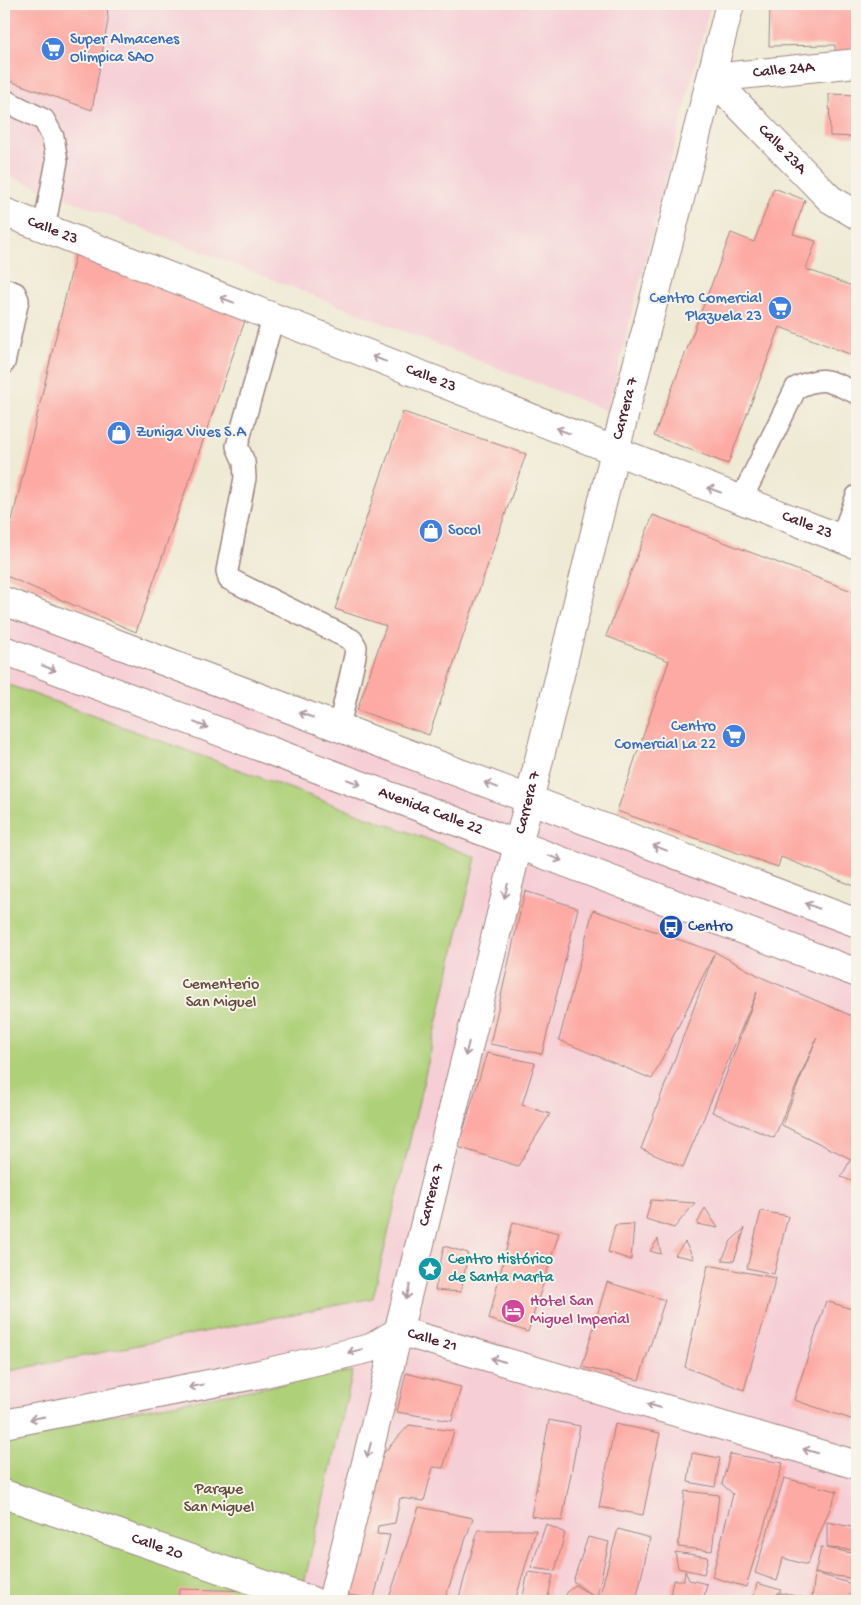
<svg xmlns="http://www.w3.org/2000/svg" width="861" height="1605" viewBox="0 0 861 1605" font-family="'Gochi Hand',sans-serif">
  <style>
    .built { fill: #f6cfd6 }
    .green { fill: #aed078; stroke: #7c7852 }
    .building { fill: #fdaaa4 }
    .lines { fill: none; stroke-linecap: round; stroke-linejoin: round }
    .lane-casing { stroke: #9c8480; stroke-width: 24 }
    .street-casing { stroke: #9c8480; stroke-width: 30 }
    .secondary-casing { stroke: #9c8480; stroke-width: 30 }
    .lane { stroke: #fff; stroke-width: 21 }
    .street { stroke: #fff; stroke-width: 28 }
    .secondary { stroke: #fff; stroke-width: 28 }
    .oneway { stroke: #ae9aa0 }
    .labels { text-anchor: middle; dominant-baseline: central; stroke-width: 4; stroke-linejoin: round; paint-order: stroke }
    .shop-label { font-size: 16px; fill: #366cbe; stroke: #f7f3e8; text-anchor: start }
    .street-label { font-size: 16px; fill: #4a1f2b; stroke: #f7f3e8 }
    .transit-label { font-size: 16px; fill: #164399; stroke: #f7f3e8; text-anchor: start }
    .park-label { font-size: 16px; fill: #634b3e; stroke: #f7f3e8 }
    .culture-label { font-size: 16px; fill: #0d838f; stroke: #f7f3e8; text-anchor: start }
    .hotel-label { font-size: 16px; fill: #b23c85; stroke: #f7f3e8; text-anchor: start }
  </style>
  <rect width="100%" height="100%" fill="#f7f3e8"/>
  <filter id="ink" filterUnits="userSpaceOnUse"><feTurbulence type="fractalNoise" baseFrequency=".02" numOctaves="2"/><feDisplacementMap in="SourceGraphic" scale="10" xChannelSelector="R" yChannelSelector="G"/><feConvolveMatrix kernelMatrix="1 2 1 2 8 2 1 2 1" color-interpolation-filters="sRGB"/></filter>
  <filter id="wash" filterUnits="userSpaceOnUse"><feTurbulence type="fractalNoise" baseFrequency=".0096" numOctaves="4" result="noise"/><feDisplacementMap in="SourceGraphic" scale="20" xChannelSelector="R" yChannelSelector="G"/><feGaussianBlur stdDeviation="1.12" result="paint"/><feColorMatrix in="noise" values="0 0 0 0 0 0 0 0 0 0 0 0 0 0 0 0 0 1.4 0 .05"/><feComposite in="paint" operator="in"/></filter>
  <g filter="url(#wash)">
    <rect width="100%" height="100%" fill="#efead4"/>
    <g class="built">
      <path d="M4,4H711L607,411L4,174Z"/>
      <path d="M4,602L857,936V1601H4Z"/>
    </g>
    <g class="green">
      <path d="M4,683L476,857L373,1298L4,1372Z"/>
      <path d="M353,1371L300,1601H4V1435Z"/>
    </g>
    <g id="blocks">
      <g class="building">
        <path d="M4,4H107L108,20L92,110L4,79Z"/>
        <path d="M770,4H857V52L835,53V45L769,46Z"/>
        <path d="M829,94L857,95V137L830,136Z"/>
        <path d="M774,188L805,200L793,234L816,241L806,269L857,288V357L780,327L728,464L654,436L731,233L754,242Z"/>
        <path d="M77,248L248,312L136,632L4,575V554Z"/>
        <path d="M403,412L526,454L429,735L357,710L386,626L335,609Z"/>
        <path d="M653,515L857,593V887L781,857L778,867L617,811L669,661L606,636Z"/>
        <path d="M525,891L578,908L542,1054L490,1044Z"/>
        <path d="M593,910L715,952L763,978L857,1018V1183L841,1177L851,1159L782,1125L817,1037L774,1138L712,1112L757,992L683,1167L641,1149L714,954L652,1079L559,1040Z"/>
        <path d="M487,1053L535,1063L522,1105L550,1114L518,1166L458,1147Z"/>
        <path d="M651,1200L695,1203L674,1228L646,1219Z"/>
        <path d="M705,1208L718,1228L697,1224Z"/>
        <path d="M761,1211L788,1216L774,1274L747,1268Z"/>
        <path d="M513,1222L559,1233L528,1332L489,1319Z"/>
        <path d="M634,1224L631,1260L608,1252L615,1225Z"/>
        <path d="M745,1228L734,1261L722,1260L731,1241Z"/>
        <path d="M658,1239L661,1254L650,1251Z"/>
        <path d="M685,1242L694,1259L675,1255Z"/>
        <path d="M444,1246L468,1253L461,1292L435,1290Z"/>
        <path d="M708,1265L776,1278L744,1390L685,1367Z"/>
        <path d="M607,1282L665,1300L639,1380L582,1367Z"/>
        <path d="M826,1301L855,1310L857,1306V1421L794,1400Z"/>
        <path d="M406,1373L461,1387L452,1421L397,1412Z"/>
        <path d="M549,1420L580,1426L562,1521L531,1516Z"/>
        <path d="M615,1424L660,1433L643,1515L599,1507Z"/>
        <path d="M409,1425L454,1431L443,1468L433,1467L424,1501L400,1498L395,1523L378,1526L377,1534L390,1535L374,1598L339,1594L371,1467Z"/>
        <path d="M692,1453L720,1458L715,1487L688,1482Z"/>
        <path d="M730,1454L783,1463L746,1587L712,1577L733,1494L722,1484Z"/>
        <path d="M784,1478L837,1491L807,1565L783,1558L777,1581L755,1573Z"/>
        <path d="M685,1491L719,1495L712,1551L678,1547Z"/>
        <path d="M419,1507L473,1518L444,1601H388Z"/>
        <path d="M827,1522L857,1528V1550L827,1548L857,1554L856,1579L815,1573L821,1547L827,1548Z"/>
        <path d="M546,1524L565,1533L555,1571L531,1568Z"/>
        <path d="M618,1529L650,1538L636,1601H598Z"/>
        <path d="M478,1530H536L515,1601H458Z"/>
        <path d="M588,1537L609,1542L596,1601H563L568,1591L575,1585L594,1597L573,1581Z"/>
        <path d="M675,1552L708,1557L704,1574L678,1568Z"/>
        <path d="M685,1571L689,1580L707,1584L703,1601H669L673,1580H684Z"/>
        <path d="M528,1572L553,1575L547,1601H522Z"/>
        <path d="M815,1573L852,1584L849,1601H771L780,1593L812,1599Z"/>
        <path d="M757,1583L781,1590L771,1601H753Z"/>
        <path d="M179,1589L261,1591L257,1601H178Z"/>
      </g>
    </g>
  </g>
  <g filter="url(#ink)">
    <use href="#blocks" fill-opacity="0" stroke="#9c8480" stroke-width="1"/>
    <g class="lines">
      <g class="lane-casing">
        <g id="lane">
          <path d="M4,100L44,120L53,137L57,161L44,228"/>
          <path d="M4,289L15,293L18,300L4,363"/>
          <path d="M273,318L237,446L244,462L245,478L227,571L229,579L237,583L352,640L356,647L355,656L339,727"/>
          <path d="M741,500L796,388C825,374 830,382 857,393"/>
          <path d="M841,539L857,496"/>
        </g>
      </g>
      <g class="street-casing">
        <g id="street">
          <path id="s1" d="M712,78L830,199L857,215"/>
          <path id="s2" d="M712,78L857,63"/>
          <path id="s3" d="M4,212L857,545"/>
          <path id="s4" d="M4,1424L260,1374L371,1348L399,1331L857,1465"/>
          <path id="s5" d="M4,1494L312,1601"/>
          <path id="s6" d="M332,1601L615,451L730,4"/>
        </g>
      </g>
      <g class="secondary-casing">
        <g id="secondary">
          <path d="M4,601L857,923"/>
          <path id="s7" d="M4,650L857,973"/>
        </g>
      </g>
      <use href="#lane" class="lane"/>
      <use href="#street" class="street"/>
      <use href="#secondary" class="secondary"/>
    </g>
    <defs><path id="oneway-shaft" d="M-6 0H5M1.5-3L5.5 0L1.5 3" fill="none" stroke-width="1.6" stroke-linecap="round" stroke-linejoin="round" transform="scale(1.25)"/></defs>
    <g class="oneway">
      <use href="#oneway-shaft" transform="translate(227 300) rotate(-159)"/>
      <use href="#oneway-shaft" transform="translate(379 359) rotate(-159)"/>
      <use href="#oneway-shaft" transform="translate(563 431) rotate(-159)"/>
      <use href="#oneway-shaft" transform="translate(714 490) rotate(-159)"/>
      <use href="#oneway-shaft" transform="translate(49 668) rotate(21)"/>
      <use href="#oneway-shaft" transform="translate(306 715) rotate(-159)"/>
      <use href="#oneway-shaft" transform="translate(201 725) rotate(21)"/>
      <use href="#oneway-shaft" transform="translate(354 782) rotate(21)"/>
      <use href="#oneway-shaft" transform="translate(491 785) rotate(-159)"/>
      <use href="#oneway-shaft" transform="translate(660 848) rotate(-159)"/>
      <use href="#oneway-shaft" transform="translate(555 858) rotate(21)"/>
      <use href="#oneway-shaft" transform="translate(506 891) rotate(104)"/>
      <use href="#oneway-shaft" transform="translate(812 906) rotate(-159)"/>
      <use href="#oneway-shaft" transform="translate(467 1049) rotate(104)"/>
      <use href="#oneway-shaft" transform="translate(408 1292) rotate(104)"/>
      <use href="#oneway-shaft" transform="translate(355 1351) rotate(167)"/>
      <use href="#oneway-shaft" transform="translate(498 1360) rotate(-164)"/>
      <use href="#oneway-shaft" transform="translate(196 1386) rotate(169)"/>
      <use href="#oneway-shaft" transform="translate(654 1406) rotate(-164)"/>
      <use href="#oneway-shaft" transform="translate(37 1418) rotate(169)"/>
      <use href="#oneway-shaft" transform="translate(369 1450) rotate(104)"/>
      <use href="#oneway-shaft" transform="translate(810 1451) rotate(-164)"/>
    </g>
  </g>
  <defs>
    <g id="supermarket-disc" transform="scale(1.25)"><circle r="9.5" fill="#3f7fe0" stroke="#f7f3e8"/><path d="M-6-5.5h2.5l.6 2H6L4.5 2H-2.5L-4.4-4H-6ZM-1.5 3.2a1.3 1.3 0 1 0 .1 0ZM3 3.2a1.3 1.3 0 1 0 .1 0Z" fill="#fff"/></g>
    <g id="shop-disc" transform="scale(1.25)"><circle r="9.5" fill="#3f7fe0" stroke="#f7f3e8"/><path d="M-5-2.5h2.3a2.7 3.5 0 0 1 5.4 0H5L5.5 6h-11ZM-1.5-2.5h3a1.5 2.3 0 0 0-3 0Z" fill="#fff"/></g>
    <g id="bus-disc" transform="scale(1.25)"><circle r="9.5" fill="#1a4fb4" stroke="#f7f3e8"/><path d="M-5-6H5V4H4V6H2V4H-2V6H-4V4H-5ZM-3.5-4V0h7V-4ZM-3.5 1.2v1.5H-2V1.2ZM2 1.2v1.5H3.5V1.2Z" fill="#fff"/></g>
    <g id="sight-disc" transform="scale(1.25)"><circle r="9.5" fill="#0f9aa8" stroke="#f7f3e8"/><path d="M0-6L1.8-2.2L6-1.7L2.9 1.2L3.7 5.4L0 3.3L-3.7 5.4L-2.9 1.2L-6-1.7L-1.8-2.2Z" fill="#fff"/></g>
    <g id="hotel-disc" transform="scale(1.25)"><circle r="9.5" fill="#d1479c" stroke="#f7f3e8"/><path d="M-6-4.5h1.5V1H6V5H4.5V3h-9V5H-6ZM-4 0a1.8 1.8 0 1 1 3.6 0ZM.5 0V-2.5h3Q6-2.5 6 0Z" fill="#fff"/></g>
  </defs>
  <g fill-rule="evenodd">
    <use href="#supermarket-disc" x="53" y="49"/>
    <use href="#supermarket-disc" x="780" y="308"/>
    <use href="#shop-disc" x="119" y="433"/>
    <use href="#shop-disc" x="431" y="531"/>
    <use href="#supermarket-disc" x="734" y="736"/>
    <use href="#bus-disc" x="671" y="927"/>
    <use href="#sight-disc" x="430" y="1269"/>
    <use href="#hotel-disc" x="513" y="1311"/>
  </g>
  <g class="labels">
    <g class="shop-label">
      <text x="70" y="40">Super Almacenes<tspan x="70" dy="18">Olimpica SAO</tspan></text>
      <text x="762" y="299" text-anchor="end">Centro Comercial<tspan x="762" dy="18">Plazuela 23</tspan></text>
      <text x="136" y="433">Zuniga Vives S.A</text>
      <text x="448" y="531">Socol</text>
      <text x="716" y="727" text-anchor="end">Centro<tspan x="716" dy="18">Comercial La 22</tspan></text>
    </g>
    <g class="street-label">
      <text stroke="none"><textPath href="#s2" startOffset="72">Calle 24A</textPath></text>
      <text stroke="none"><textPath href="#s1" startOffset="100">Calle 23A</textPath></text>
      <text stroke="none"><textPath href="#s3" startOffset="52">Calle 23</textPath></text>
      <text stroke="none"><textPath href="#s3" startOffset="458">Calle 23</textPath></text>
      <text stroke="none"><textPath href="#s6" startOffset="1228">Carrera 7</textPath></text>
      <text stroke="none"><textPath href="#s3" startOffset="862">Calle 23</textPath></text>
      <text stroke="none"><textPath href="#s6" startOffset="822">Carrera 7</textPath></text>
      <text stroke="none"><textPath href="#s7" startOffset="456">Avenida Calle 22</textPath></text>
      <text stroke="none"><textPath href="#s6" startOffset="418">Carrera 7</textPath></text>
      <text stroke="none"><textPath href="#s4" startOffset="442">Calle 21</textPath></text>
      <text stroke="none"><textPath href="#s5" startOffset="162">Calle 20</textPath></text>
    </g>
    <g class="transit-label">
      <text x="688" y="927">Centro</text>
    </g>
    <g class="park-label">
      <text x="221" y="985">Cementerio<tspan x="221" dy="18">San Miguel</tspan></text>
      <text x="219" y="1490">Parque<tspan x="219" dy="18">San Miguel</tspan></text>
    </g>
    <g class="culture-label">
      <text x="448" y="1260">Centro Histórico<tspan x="448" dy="18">de Santa Marta</tspan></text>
    </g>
    <g class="hotel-label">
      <text x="530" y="1302">Hotel San<tspan x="530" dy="18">Miguel Imperial</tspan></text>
    </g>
  </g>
  <rect width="861" height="1605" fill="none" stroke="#f7f3e8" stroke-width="20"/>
</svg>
